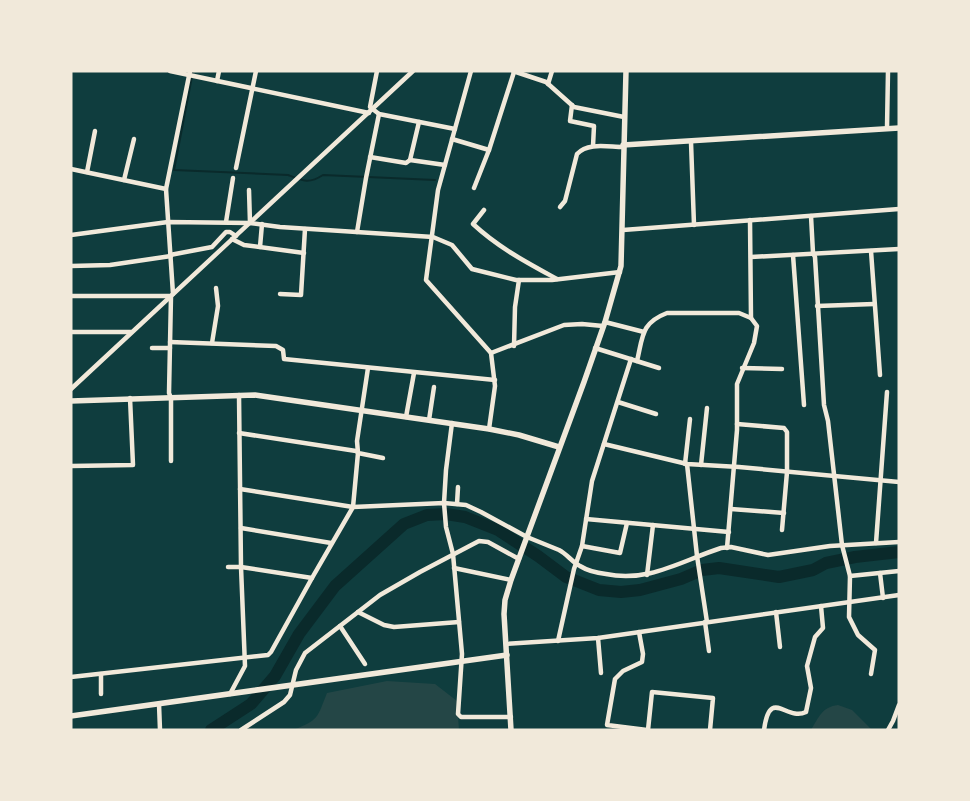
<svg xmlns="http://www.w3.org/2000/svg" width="970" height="801" viewBox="0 0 970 801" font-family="Mulish,sans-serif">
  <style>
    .green { fill: #244646 }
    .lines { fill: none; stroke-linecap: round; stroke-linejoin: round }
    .stream { stroke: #0a2a2b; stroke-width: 2 }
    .river { stroke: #0a2a2b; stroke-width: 12 }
    .minor { stroke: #f1e9da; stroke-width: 4.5 }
    .tertiary { stroke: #f1e9da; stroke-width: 5.5 }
  </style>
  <rect width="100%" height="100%" fill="#0f3d3e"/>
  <g class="green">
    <path d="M387,681L435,684L457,701L459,730H293C319,720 317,718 327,693Z"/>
    <path d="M838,705L852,710L872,730H811C819,717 822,707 838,705Z"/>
  </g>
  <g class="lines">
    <path class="stream" d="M193,71L174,170L288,175C303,181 309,184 323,175L435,180"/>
    <path class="river" d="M211,730L251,704L275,676L299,634L335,586L404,524L427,515L446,514L465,517L498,530L538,556L566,577L599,590L621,592L640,590L681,579L702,570L719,568L779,577L813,570L826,563L855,557L899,552"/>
    <g class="minor">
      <path d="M170,71L369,113"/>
      <path d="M377,71L370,107L379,114L455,129"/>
      <path d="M471,71L438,190L426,280L491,353L495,386L489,429"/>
      <path d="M513,71L546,82L574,107L624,117"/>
      <path d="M217,81L219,71"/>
      <path d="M548,84L552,71"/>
      <path d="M572,105L570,121L594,126L593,146"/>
      <path d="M887,128L888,71"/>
      <path d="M452,139L489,150"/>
      <path d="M691,142L694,225"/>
      <path d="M370,157L406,163L410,160L419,122"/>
      <path d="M410,160L445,165"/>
      <path d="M236,168L256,71"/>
      <path d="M71,169L166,189"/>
      <path d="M87,172L95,131"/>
      <path d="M124,180L134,139"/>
      <path d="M474,188L489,150L514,72"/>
      <path d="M249,190L250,223"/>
      <path d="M560,207L565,201L577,154C588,142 608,147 623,147"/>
      <path d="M484,210L473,224C499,248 526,262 557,279"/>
      <path d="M811,216L813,253L815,257L824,405L828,421L842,545L850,576L849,617L858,635L875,650L871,674"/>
      <path d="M750,220L751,318"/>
      <path d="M226,222L233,178"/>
      <path d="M623,230L899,209"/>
      <path d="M357,232L366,178L379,114"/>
      <path d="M71,235L168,222L250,223L280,227L433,237L452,245L472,269L516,280H552L620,272"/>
      <path d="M232,239L244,245L304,253"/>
      <path d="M260,247L262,224"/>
      <path d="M871,251L880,375"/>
      <path d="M170,255L212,247L226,232H230L236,236"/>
      <path d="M793,255L804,405"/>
      <path d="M751,257L899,249"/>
      <path d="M71,266L110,265L171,256"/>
      <path d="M173,294L166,189L190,71"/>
      <path d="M280,294L301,295L305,229"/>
      <path d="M71,296H171"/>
      <path d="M817,306L874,304"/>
      <path d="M605,322L644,332"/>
      <path d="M71,332H131"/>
      <path d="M170,342L276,346L283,350L284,359L495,380"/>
      <path d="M212,343L218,306L216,288"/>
      <path d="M514,346L515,307L519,280"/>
      <path d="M152,348H170"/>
      <path d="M595,348L659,368"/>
      <path d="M491,353L564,325L582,324L603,326"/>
      <path d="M637,361C643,336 641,323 667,313H739L751,318L757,326L754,343L737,384V430L727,548"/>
      <path d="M368,368L357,441L358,453L383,458"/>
      <path d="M742,368L782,369"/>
      <path d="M71,389L413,71"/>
      <path d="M618,402L656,414"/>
      <path d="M406,417L414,373"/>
      <path d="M429,420L434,387"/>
      <path d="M452,423L446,470L444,503L446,527L453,554L462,654L458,714L461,717H511"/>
      <path d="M737,424L784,428L787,432V472L782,530"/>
      <path d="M604,444L687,464L739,467L899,482"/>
      <path d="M171,461V398L169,393L171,296"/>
      <path d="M685,464L690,419"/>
      <path d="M687,464L697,556L707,622"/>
      <path d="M701,465L707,408"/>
      <path d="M71,466L133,465L130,398"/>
      <path d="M240,489L353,507L444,503L466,505L481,512L527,537L559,550C567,554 572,562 580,566C588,571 597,573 606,574C648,583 681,561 721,548L731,547L768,555L830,546L899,542"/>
      <path d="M457,504L458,487"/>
      <path d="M731,509L784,513"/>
      <path d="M586,519L729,532"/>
      <path d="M241,528L331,543"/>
      <path d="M876,543L887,392"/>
      <path d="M582,546L620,553L627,523"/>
      <path d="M228,567H241L312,578"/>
      <path d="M454,568L511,580"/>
      <path d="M880,573L883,598"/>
      <path d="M647,575L653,525"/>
      <path d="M850,576L899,571"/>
      <path d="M358,612L384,625L394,627L459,622"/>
      <path d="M776,612L780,647"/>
      <path d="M705,622L709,651"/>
      <path d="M340,626L365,664"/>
      <path d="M639,632L643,654L642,662L623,671L615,679L607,725L647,730"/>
      <path d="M598,638L601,673"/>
      <path d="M558,641L574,569L582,546L592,481L631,359"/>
      <path d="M506,644L598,638L899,595"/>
      <path d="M101,674V694"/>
      <path d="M71,677L268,655L271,652L312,578L353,507L358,453L356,451L239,433"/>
      <path d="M230,694L245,666L241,567L239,395"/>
      <path d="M159,704L160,730"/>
      <path d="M241,730L284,702L290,695L296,670L305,653L380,595L420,572L479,541L488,542L519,559"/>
      <path d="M648,730L652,692L713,698L710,730"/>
      <path d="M764,730C770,686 786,722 806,712L811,688L807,666L815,637L823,628L821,606"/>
      <path d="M888,730L893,721L899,705"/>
    </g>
    <g class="tertiary">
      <path d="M623,145L899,128"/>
      <path d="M71,401L255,395L489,429L519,435L559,447"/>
      <path d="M71,716L507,655"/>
      <path d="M511,730L504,614L505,600L511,580L584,382L605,322L621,266L626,71"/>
    </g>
  </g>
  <rect width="970" height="801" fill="none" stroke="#f1e9da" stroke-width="145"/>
</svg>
